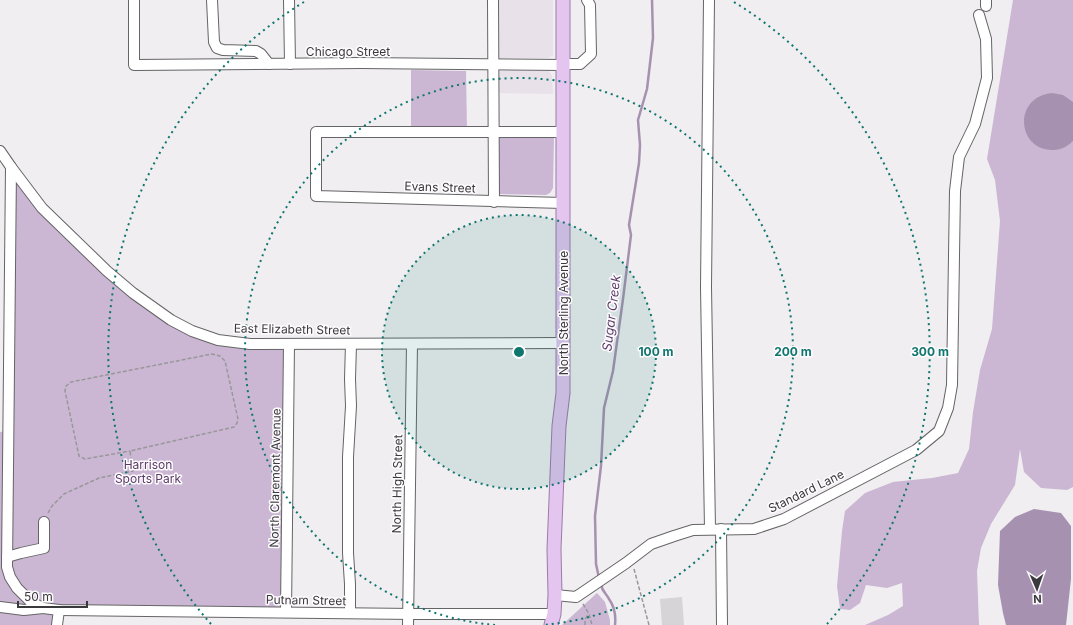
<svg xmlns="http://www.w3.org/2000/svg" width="1073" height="625" viewBox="0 0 1073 625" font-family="Inter,sans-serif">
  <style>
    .built { fill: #e8e1ea }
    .green { fill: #cbb7d3 }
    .water { fill: #a791b0 }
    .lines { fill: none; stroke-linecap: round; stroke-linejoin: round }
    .stream { stroke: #a791b0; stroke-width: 2.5 }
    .building { fill: #d6d4d7 }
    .minor-casing { stroke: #656466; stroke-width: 12 }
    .major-casing { stroke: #9c7ba9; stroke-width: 15 }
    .path { stroke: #99979a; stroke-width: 1.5; stroke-dasharray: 4 2; stroke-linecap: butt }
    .minor { stroke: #fff; stroke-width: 10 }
    .major { stroke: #e3c5ef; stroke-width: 13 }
    .ring { fill: none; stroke: #0f766e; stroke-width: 2; stroke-dasharray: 2 4 }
    .labels { text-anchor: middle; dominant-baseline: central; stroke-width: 3; stroke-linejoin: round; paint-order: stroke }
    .street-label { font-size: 12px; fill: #3a393b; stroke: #fdfbfe }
    .park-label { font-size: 12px; fill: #5a3a66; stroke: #fdfbfe }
    .water-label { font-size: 13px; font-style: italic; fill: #5c3d69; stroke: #fdfbfe }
    .centre { fill: #0f766e; stroke: #fdfbfe; stroke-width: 2 }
    .ring-label { font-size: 12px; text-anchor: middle; font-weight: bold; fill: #0f766e; stroke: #fdfbfe; stroke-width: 3; stroke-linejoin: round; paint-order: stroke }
  </style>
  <rect width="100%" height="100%" fill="#f0eef1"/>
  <g class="built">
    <path d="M496,0H553V55L549,58H498Z"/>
    <path d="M497,71H549L552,76L553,94L497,93Z"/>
  </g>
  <g class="green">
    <path d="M1013,0H1073V487L1067,490L1041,488L1024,472L1020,449L1015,485L991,524L981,548L977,571L979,625H865L888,615L903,606L902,583L887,588L866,585L860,603L850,610L840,609L837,586L842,531L845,511L865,493L893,482L932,478L958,473L969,449L973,412L980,370L992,329L1000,221L995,180L987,159Z"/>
    <path d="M411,70L466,71L467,130L411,129Z"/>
    <path d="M495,135L554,136L553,188L550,193L546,195L495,194Z"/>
    <path d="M11,167L42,208L107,271L171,320L218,340L289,344L286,612L59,610L55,625H0V432L8,431Z"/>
    <path d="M597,593L605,602L610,620V625H562Z"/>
  </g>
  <g class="water">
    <path d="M1052,93L1063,95L1073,102V141C1068,146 1061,150 1054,150C1017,152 1012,97 1052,93Z"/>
    <path d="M1034,509L1061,513L1071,526V579L1066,625H1006L1003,613L998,585L1000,531L1015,517Z"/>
  </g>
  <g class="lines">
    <g class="stream">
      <path d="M599,578L596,564L595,516L601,466L604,408L613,371L623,299L631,235L629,225L639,163L640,145L638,120L647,89L653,38L652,0"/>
      <path d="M601,584C602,592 606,593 609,599C614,606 616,616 615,625"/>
    </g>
  </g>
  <path class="building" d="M682,597L684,625H662L660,599Z"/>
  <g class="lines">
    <g class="minor-casing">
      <g id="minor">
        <path d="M134,0V65L361,63L563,65"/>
        <path d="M212,0L214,42L217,48L223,50L256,51L261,54L269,64"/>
        <path d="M289,0L290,64"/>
        <path d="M493,0L494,202"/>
        <path d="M709,0L706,287L710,529"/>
        <path d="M986,6V0"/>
        <path d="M563,64H580L591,54L590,5L587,0"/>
        <path d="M562,132H316V196L563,203"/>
        <path d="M0,151L11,167L42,208L107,271L133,293L171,320L192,331L218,340L250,344L563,343"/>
        <path d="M11,167L7,567L10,577L17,588L31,602L43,608L59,610L415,614H554"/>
        <path d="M721,529L722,625"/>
        <path d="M7,557L21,553L44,548V522"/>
        <path d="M555,595L576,597L626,563L651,544L674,536L693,530L754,529L784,519L916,450L939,431L948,408L952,385L955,191L959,157L975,124L987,78L986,39L979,15"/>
        <path d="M0,607L24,610L43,608"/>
        <path d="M286,612L289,344"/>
        <path d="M350,613V584L348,553V457L351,406L350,379L351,344"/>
        <path d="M57,625L59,610"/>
        <path d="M408,625L412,344"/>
      </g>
    </g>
    <g class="major-casing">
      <path id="major" d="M551,625L554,614L555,595L554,549L559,426L563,393V0"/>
    </g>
    <g class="path">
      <path d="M48,513L52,506L64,494L99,478L133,471L130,451L234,427L237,423L238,419L225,361L220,356L212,354L71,382L66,386L65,391L79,456L85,459L130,451"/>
      <path d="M634,569L649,625"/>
      <path d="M583,604L589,614L592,625"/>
      <path d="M585,625V620L588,614"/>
    </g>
    <use href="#minor" class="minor"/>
    <use href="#major" class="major"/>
  </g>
  <circle cx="519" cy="352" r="137" fill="#0f766e" fill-opacity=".12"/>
  <g class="ring">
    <circle cx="519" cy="352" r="137"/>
    <path d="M495 625A274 274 0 1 1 543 625"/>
    <path d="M211 624A411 411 0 0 1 304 2M734 2A411 411 0 0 1 827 624"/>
  </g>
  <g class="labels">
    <g class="street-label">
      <text x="348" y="51">Chicago Street</text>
      <text transform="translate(440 187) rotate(2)">Evans Street</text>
      <text transform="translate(563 313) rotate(-90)">North Sterling Avenue</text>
      <text transform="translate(292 329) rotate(1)">East Elizabeth Street</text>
      <text transform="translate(275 478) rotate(-89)">North Claremont Avenue</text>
      <text transform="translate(397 484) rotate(-89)">North High Street</text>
      <text transform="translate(806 491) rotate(-26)">Standard Lane</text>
      <text transform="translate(306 600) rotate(1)">Putnam Street</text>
    </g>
    <g class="park-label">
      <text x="148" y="464">Harrison<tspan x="148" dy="14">Sports Park</tspan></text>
    </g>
    <g class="water-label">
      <text transform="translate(611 313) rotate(-83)">Sugar Creek</text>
    </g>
  </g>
  <circle cx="519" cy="352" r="6" class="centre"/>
  <g class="ring-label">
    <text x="656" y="356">100 m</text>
    <text x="793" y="356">200 m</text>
    <text x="930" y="356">300 m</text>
  </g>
  <g transform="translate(1037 589) rotate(178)" stroke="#fdfbfe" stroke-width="3" paint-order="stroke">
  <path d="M0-3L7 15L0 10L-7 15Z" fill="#3a393b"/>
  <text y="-6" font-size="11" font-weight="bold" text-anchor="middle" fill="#3a393b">N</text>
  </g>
  <path d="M18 601v6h69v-6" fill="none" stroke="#3a393b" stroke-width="2"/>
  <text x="24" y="601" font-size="12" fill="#3a393b" stroke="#fdfbfe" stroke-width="3" paint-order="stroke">50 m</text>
</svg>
